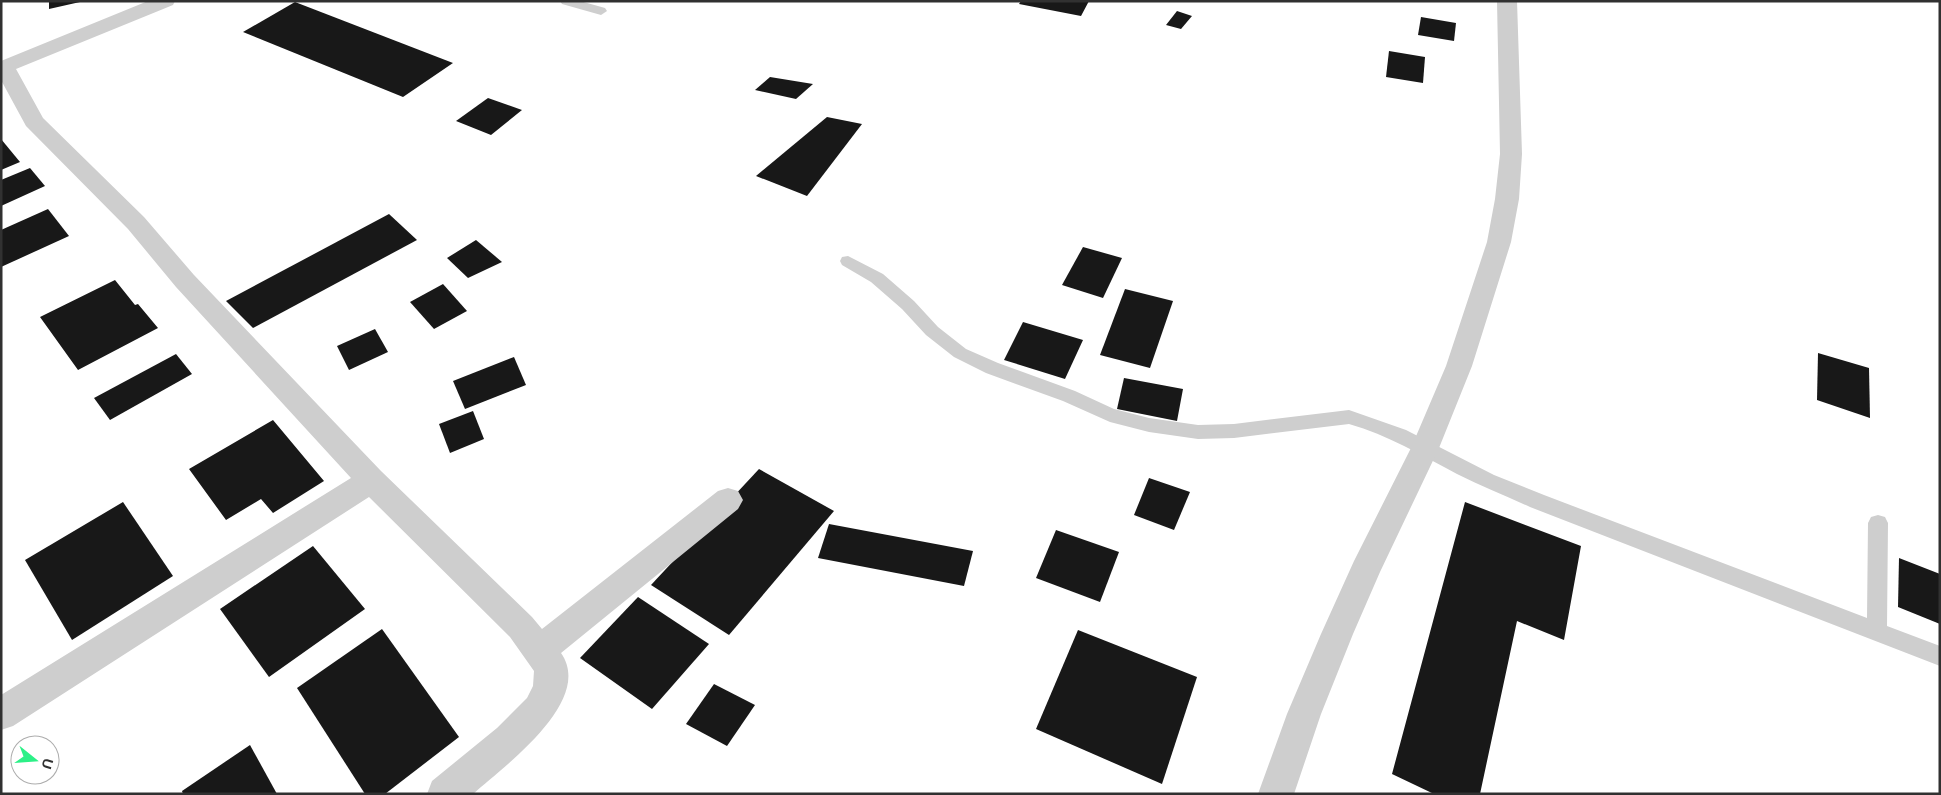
<svg xmlns="http://www.w3.org/2000/svg" width="1941" height="795" viewBox="0 0 1941 795" font-family="Arial,sans-serif">
  <style>
    .building { fill: #181818 }
    .lines { fill: none; stroke-linecap: round; stroke-linejoin: round }
    .service { fill: #cecece; fill-rule: evenodd }
    .minor { fill: #cecece; fill-rule: evenodd }
  </style>
  <rect width="100%" height="100%" fill="#fff"/>
  <g class="building">
    <path d="M49,1H79L80,2L49,9Z"/>
    <path d="M1021,1H1089L1081,16L1019,4Z"/>
    <path d="M295,2L453,63L403,97L243,32Z"/>
    <path d="M1177,11L1192,16L1181,29L1166,25Z"/>
    <path d="M1421,17L1456,23L1454,41L1418,35Z"/>
    <path d="M1389,51L1425,57L1423,83L1386,77Z"/>
    <path d="M770,77L813,84L796,99L755,90Z"/>
    <path d="M488,98L522,110L491,135L456,121Z"/>
    <path d="M827,117L862,124L807,196L756,176Z"/>
    <path d="M1,139L20,162L1,170Z"/>
    <path d="M30,168L45,186L1,206V180Z"/>
    <path d="M48,209L69,236L1,267V230Z"/>
    <path d="M389,214L417,240L253,328L226,301Z"/>
    <path d="M476,240L502,262L468,278L447,258Z"/>
    <path d="M1083,247L1122,258L1103,298L1062,285Z"/>
    <path d="M115,280L135,305L138,304L158,328L78,370L40,317Z"/>
    <path d="M443,284L467,311L434,329L410,302Z"/>
    <path d="M1125,289L1173,301L1150,368L1100,355Z"/>
    <path d="M1023,322L1083,340L1065,379L1004,360Z"/>
    <path d="M375,329L388,352L349,370L337,346Z"/>
    <path d="M1818,353L1869,368L1870,418L1817,400Z"/>
    <path d="M176,354L192,374L110,420L94,398Z"/>
    <path d="M514,357L526,385L465,409L453,381Z"/>
    <path d="M1124,378L1183,389L1177,421L1117,409Z"/>
    <path d="M473,411L484,439L450,453L439,424Z"/>
    <path d="M273,420L324,481L273,513L261,499L226,520L189,469Z"/>
    <path d="M759,469L834,511L729,635L651,585Z"/>
    <path d="M1149,478L1190,492L1174,530L1134,515Z"/>
    <path d="M123,502L173,576L72,640L25,560Z"/>
    <path d="M1465,502L1581,546L1564,640L1517,621L1480,794H1434L1392,774Z"/>
    <path d="M829,524L973,551L964,586L818,558Z"/>
    <path d="M1056,530L1119,552L1100,602L1036,578Z"/>
    <path d="M313,546L365,609L269,677L220,609Z"/>
    <path d="M1899,558L1940,574V624L1898,607Z"/>
    <path d="M638,597L709,644L652,709L580,658Z"/>
    <path d="M382,629L459,737L385,794H365L297,688Z"/>
    <path d="M1078,630L1197,677L1162,784L1036,729Z"/>
    <path d="M714,684L755,705L727,746L686,724Z"/>
    <path d="M250,745L277,794H183L182,791Z"/>
  </g>
  <g class="lines">
    <g class="service">
      <path d="M560,1H580L605,8L607,11L601,15L562,4Z"/>
      <path d="M848,256L883,274L914,301L938,327L966,349L998,363L1075,391L1114,409L1149,418L1198,425L1234,424L1349,410L1406,430L1494,475L1544,495L1867,618L1868,523L1871,517L1878,515L1885,517L1888,523L1887,626L1940,646V666L1530,507C1506,496 1481,486 1457,474C1421,455 1388,435 1349,424L1234,438L1198,439L1149,432L1110,422L1063,401L986,373L954,357L926,335L902,309L871,282L842,265L840,261L842,257Z"/>
    </g>
    <g class="minor">
      <path d="M148,1H175L173,5L16,69L43,118L144,217L194,275L381,471L532,617L542,629L718,491L728,488L738,491L743,500L738,509L561,653C595,701 503,767 473,794H427L432,781L497,728L527,698L533,686L534,671L510,637L369,497L13,726L1,730V695L351,478L176,287L128,229L26,126L1,80V61Z"/>
      <path d="M1497,1H1517L1522,154L1519,199L1511,242L1472,366L1439,448L1380,572L1353,634L1321,714L1294,794H1258L1287,714L1321,634L1354,561L1411,448L1446,366L1487,242L1495,199L1500,154Z"/>
    </g>
  </g>
  <rect width="1941" height="795" fill="none" stroke="#313131" stroke-width="5"/>
  <g transform="translate(35 760) rotate(107)"><circle r="24" fill="#ffffff" stroke="#adadad"/>
  <path d="M0-4L9 19L0 12L-9 19Z" fill="#2cf087"/>
  <text y="-8" font-size="14" font-weight="bold" text-anchor="middle" fill="#313131">U</text>
  </g>
</svg>
